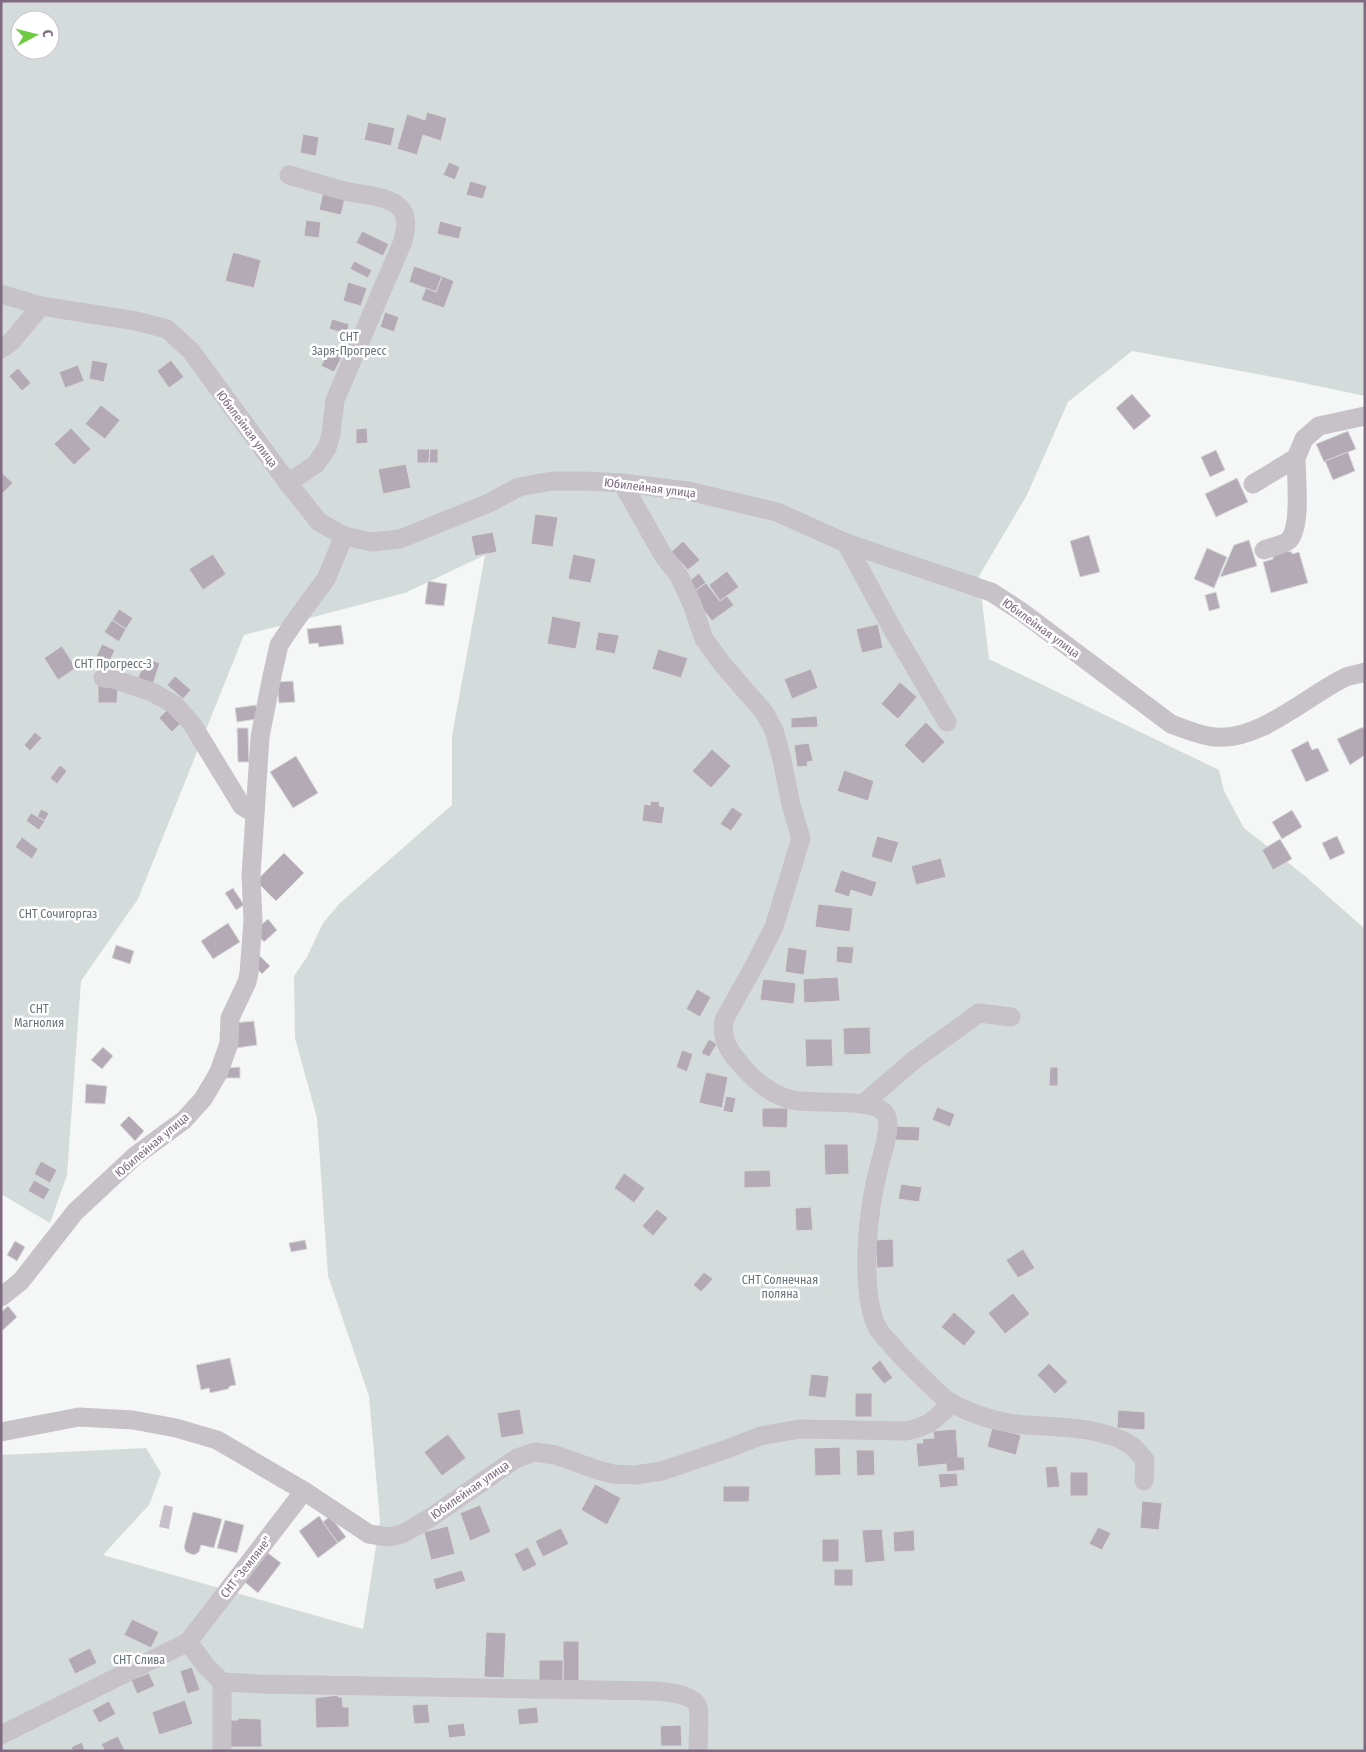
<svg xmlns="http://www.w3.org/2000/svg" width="1366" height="1752" viewBox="0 0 1366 1752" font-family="'Fira Sans Condensed',sans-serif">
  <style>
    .green { fill: #d4dbdb; fill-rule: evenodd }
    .water { fill: #c7c0ca }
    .building { fill: #b4aab6; stroke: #d7d9d8 }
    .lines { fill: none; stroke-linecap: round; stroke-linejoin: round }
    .minor { stroke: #c7c1c8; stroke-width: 19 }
    .labels { text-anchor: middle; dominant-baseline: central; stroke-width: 5; stroke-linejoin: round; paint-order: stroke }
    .park-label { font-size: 12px; fill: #68757a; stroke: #fff }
    .street-label { font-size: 12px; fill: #7f6a82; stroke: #fff }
  </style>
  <rect width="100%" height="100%" fill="#f5f7f6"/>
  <path class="green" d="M1,1H1365V396L1289,380L1132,351L1068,402L1027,495L979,576L989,659L1219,770L1224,791L1244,828L1305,876L1365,929V1751H1V1455L146,1448L161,1473L149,1505L103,1555L363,1629L380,1521L369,1396L328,1276L317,1118L295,1038L294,976L307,957L323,923L340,903L452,805V736L485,555L405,593L244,635L138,899L81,981L67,1175L50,1223L1,1194ZM20,20H50V50H20Z"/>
  <path class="water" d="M164,1505L173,1507L169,1529L159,1527Z"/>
  <g class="building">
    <path d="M427,112L447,118L441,141L423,135L417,155L397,149L407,114L425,120Z"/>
    <path d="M368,122L395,128L391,146L364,140Z"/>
    <path d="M303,134L319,137L316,156L300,153Z"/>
    <path d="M449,162L460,167L455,180L443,175Z"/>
    <path d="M470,181L487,186L483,199L466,195Z"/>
    <path d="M323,193L345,198L341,215L319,210Z"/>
    <path d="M306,220L321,222L319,238L304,236Z"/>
    <path d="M440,221L462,227L459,239L437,234Z"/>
    <path d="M362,231L389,244L383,256L356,243Z"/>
    <path d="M233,252L261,260L254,288L225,281Z"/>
    <path d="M354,261L372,270L368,278L350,269Z"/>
    <path d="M414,266L442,276L436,292L409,282Z"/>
    <path d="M442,276L454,281L444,308L421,300L426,288L436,292Z"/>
    <path d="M348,282L367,288L361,306L343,301Z"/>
    <path d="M385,312L399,317L394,332L380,327Z"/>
    <path d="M332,319L349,324L347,334L329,329Z"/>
    <path d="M330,348L343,355L334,372L321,366Z"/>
    <path d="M92,360L108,363L104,382L89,379Z"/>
    <path d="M171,360L184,377L169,388L157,371Z"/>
    <path d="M78,365L84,381L65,388L59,372Z"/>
    <path d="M18,368L31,383L22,391L9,376Z"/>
    <path d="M1132,394L1151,416L1134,430L1116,408Z"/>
    <path d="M101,405L120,420L105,439L85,424Z"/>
    <path d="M71,428L91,449L74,465L54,444Z"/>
    <path d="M367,428L368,443L356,444V429Z"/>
    <path d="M1348,431L1356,449L1324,462L1316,444Z"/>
    <path d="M417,449H430L429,463H417Z"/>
    <path d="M430,449H438V463H429Z"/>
    <path d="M1216,450L1225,470L1210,477L1201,457Z"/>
    <path d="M1348,452L1355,471L1333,480L1325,461Z"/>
    <path d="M406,464L411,488L383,494L378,469Z"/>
    <path d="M1,472L13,483L1,495Z"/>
    <path d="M1237,478L1248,502L1216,517L1205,494Z"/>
    <path d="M535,514L558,517L553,547L531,544Z"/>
    <path d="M493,532L497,552L475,556L471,536Z"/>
    <path d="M1089,535L1100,572L1080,577L1070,541Z"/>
    <path d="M1249,540L1257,566L1220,577L1234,545Z"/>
    <path d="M683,541L700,560L688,570L671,552Z"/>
    <path d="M1207,548L1227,557L1214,588L1194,579Z"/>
    <path d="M1284,551L1292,552V554L1299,552L1308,583L1271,593L1263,562L1273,559V557Z"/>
    <path d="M213,554L226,574L203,590L189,569Z"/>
    <path d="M573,554L596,559L591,583L568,579Z"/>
    <path d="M727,571L739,587L720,601L709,585Z"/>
    <path d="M699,573L706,583L695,591L688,582Z"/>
    <path d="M428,581L447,584L444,606L425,604Z"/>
    <path d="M706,583L720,601L727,596L734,605L712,621L691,594Z"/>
    <path d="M1216,592L1220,608L1209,611L1205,595Z"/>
    <path d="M119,609L133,618L126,629L112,620Z"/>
    <path d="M552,616L581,622L576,649L547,644Z"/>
    <path d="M112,620L126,629L119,642L104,632Z"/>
    <path d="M878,624L883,648L862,653L856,629Z"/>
    <path d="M341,625L344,644L319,647L318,643L309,644L307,629Z"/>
    <path d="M598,632L619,635L615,654L595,650Z"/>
    <path d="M102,644L115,650L108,665L95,659Z"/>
    <path d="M62,646L76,668L58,680L44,658Z"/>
    <path d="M658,649L688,658L681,678L652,669Z"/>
    <path d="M146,658L160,663L153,684L138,678Z"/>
    <path d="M811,669L818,688L792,699L784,679Z"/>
    <path d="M175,676L191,690L183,699L167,685Z"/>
    <path d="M293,681L295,702L279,703L277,682Z"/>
    <path d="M900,682L917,697L898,719L881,704Z"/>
    <path d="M98,685H118L117,703H98Z"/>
    <path d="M256,705L258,719L237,722L235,708Z"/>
    <path d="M167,710L180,724L172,732L159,718Z"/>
    <path d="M817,716L818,727L791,728V718Z"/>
    <path d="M926,722L945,742L923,764L904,745Z"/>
    <path d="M1363,727L1365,731V755L1350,765L1337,739Z"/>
    <path d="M237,728H248L249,762H238Z"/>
    <path d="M35,732L42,738L30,751L24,745Z"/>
    <path d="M1308,741L1312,750L1318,748L1329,771L1306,782L1291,750Z"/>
    <path d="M809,743L813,761L807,762L808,766L797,767L794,745Z"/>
    <path d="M712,749L731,766L711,788L692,771Z"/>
    <path d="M296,756L318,793L293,808L270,772Z"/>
    <path d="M60,765L67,771L57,784L50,778Z"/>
    <path d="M844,770L874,781L868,801L837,791Z"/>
    <path d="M651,801L660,802L659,806L665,807L662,824L642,821L644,804L650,805Z"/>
    <path d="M732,807L743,814L731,831L720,824Z"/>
    <path d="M41,809L49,813L45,821L37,817Z"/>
    <path d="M1292,810L1302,827L1282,839L1272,822Z"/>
    <path d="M31,813L45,821L39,830L26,821Z"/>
    <path d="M877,836L899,842L892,863L871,857Z"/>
    <path d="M1337,836L1345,853L1330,860L1322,843Z"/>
    <path d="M22,837L38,849L32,859L15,847Z"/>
    <path d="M1280,839L1292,859L1273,870L1262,850Z"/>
    <path d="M284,853L304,873L276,901L256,881Z"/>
    <path d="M941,858L946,877L916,885L911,866Z"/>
    <path d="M841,870L877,882L872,897L851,890L849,897L834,892Z"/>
    <path d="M233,888L244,905L236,910L225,893Z"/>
    <path d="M818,904L853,908L850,932L815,927Z"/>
    <path d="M268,919L277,930L264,942L254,931Z"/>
    <path d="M228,923L240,942L213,959L201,941Z"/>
    <path d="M116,945L134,951L130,964L112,958Z"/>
    <path d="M837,946L854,947L852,964L836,962Z"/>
    <path d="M788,947L807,950L804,975L785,972Z"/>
    <path d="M260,956L270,966L262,974L252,964Z"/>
    <path d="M838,977L840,1001L804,1003L803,979Z"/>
    <path d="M763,979L796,983L794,1004L760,1000Z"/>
    <path d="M697,989L711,997L700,1017L686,1009Z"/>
    <path d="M254,1021L257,1045L236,1048L233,1023Z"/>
    <path d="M870,1027L871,1054L844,1055L843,1028Z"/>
    <path d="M709,1039L717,1044L709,1057L701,1053Z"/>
    <path d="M805,1039H832L833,1066L806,1067Z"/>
    <path d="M103,1047L113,1056L102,1069L91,1060Z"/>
    <path d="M682,1050L693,1054L687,1072L676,1067Z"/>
    <path d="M240,1067V1078H225V1068Z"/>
    <path d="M1050,1067H1058V1086H1049Z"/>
    <path d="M706,1072L728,1077L722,1108L699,1103Z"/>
    <path d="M86,1084L107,1086L105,1104L85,1103Z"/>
    <path d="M726,1096L736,1098L733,1113L723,1111Z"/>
    <path d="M937,1107L955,1114L950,1127L932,1120Z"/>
    <path d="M762,1108H788L787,1128L762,1127Z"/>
    <path d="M129,1116L144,1131L135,1141L120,1125Z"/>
    <path d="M895,1126L920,1127L919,1141L895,1140Z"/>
    <path d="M824,1144H848L849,1174L825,1175Z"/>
    <path d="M41,1161L57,1170L50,1183L34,1174Z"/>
    <path d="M770,1170L771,1187L744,1188V1171Z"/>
    <path d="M624,1173L645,1188L634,1203L614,1188Z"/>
    <path d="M34,1180L50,1189L44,1200L28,1191Z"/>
    <path d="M901,1184L922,1187L919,1202L898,1199Z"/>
    <path d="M811,1207L813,1230L796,1231L795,1208Z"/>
    <path d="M657,1209L668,1218L653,1236L642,1226Z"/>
    <path d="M893,1239L894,1267L877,1268L875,1240Z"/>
    <path d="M305,1240L307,1249L291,1252L289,1243Z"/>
    <path d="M15,1241L25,1247L17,1261L7,1255Z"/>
    <path d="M1023,1249L1035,1268L1018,1278L1006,1260Z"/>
    <path d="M704,1272L713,1279L701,1292L693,1285Z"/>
    <path d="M1013,1293L1030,1314L1005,1334L988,1313Z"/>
    <path d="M8,1306L17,1317L3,1330L1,1328V1312Z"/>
    <path d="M954,1312L976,1332L964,1346L941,1327Z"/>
    <path d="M230,1358L236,1385L230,1386L228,1389L210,1393L209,1388L201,1390L196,1365Z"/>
    <path d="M880,1360L893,1378L884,1384L871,1368Z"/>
    <path d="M1049,1363L1068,1382L1055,1394L1037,1375Z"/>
    <path d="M811,1374L829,1376L826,1398L808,1396Z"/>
    <rect x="855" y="1393" width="17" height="24"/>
    <path d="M520,1409L524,1434L501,1438L497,1413Z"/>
    <path d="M1118,1410L1145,1412V1430L1117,1428Z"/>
    <path d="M992,1428L1021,1435L1016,1455L987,1447Z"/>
    <path d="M956,1429L958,1457H964L965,1470L947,1472L946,1464L918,1467L916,1443H923L922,1439L934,1438L933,1431Z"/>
    <path d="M448,1434L466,1458L442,1476L424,1452Z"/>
    <path d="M840,1447L841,1475L815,1476L814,1448Z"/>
    <path d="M856,1450H874L875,1475L857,1476Z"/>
    <path d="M1057,1466L1060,1487L1047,1488L1045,1467Z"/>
    <rect x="1070" y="1472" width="18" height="24"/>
    <path d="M957,1473L958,1486L940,1488L938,1474Z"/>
    <path d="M595,1484L621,1498L607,1525L581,1510Z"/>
    <path d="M723,1486H750L749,1502H723Z"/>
    <path d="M1142,1501L1162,1503L1159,1530L1140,1528Z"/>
    <path d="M480,1505L491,1532L470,1541L460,1513Z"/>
    <path d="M193,1512L222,1519L214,1548L201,1545L199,1552L194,1555L186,1552L184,1547Z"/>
    <path d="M319,1516L338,1543L318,1558L299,1531Z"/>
    <path d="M330,1516L346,1537L338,1543L323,1522Z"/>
    <path d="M225,1520L244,1525L237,1553L217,1548Z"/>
    <path d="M448,1526L455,1554L431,1560L424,1532Z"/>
    <path d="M1098,1527L1111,1533L1102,1550L1089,1544Z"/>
    <path d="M561,1528L569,1544L543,1557L535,1541Z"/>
    <path d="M882,1529L885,1561L865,1563L862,1530Z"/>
    <path d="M914,1530L915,1551L894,1552L893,1532Z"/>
    <rect x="822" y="1539" width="17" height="23"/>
    <path d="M528,1547L537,1565L523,1572L514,1554Z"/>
    <path d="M264,1550L281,1563L258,1593L241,1579Z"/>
    <rect x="834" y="1569" width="19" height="17"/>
    <path d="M462,1570L466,1581L436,1590L433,1579Z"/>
    <path d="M132,1619L159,1632L151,1648L124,1635Z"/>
    <path d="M486,1632L506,1633L504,1678L484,1677Z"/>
    <rect x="563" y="1641" width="16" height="45"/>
    <path d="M90,1648L97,1663L75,1674L68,1659Z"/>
    <rect x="539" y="1660" width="24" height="26"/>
    <path d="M192,1667L200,1690L187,1694L180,1671Z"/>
    <path d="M149,1673L155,1686L137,1694L131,1680Z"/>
    <path d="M338,1695V1697H342L343,1707H349V1727L316,1728L315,1698Z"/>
    <path d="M185,1700L193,1724L159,1735L152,1712Z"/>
    <path d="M109,1701L116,1714L99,1723L92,1710Z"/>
    <path d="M428,1704L430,1723L414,1724L412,1705Z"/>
    <path d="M537,1707L539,1723L519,1725L517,1709Z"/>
    <path d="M238,1718L261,1719L262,1747H230L229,1720H238Z"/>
    <path d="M464,1723L466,1736L449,1738L447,1725Z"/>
    <path d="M681,1725L682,1746H661L660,1726Z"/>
    <path d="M118,1736L125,1751H105L101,1744Z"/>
    <path d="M82,1742L85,1751H73L71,1747Z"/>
  </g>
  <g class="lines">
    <g class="minor">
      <path d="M1,294L41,306L136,321L167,329L191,351L288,483L319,522L344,536L372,542L400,539L489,503L519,487L552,481H585L622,483L688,491L777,512L846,543L991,592L1022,612L1171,724C1185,729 1200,736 1215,737C1259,742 1308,695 1346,677C1352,675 1359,674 1365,672"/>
      <path d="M1,349L11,342L41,306"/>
      <path d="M1296,458L1304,439L1319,426L1365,416"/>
      <path d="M288,483L316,464L327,448L331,434L335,400L403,241C406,229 409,214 397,205C383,195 361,195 345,191C326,186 307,180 289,175"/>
      <path d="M622,483L663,555L679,576L692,604L704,639L723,665L764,712L774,730L782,760L791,805L801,838L774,927L754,966L724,1020C721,1036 727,1049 738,1061C752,1079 769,1094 792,1100C813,1105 876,1096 886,1115C892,1128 882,1154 879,1167C868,1208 859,1288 877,1327C880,1333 885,1338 889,1342C906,1363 925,1380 945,1399C965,1412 992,1421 1016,1424C1051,1428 1103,1425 1132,1446C1137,1450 1141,1456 1145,1460L1144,1481"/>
      <path d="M1253,484L1296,458C1296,477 1302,526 1289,540C1284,545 1271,547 1264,550"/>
      <path d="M846,543L893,630L947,722"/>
      <path d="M103,678L113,679L152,692L175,705L192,724L242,806L254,813"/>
      <path d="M863,1104L914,1060L979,1013L1011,1017"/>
      <path d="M1,1297L21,1281L75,1212L135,1156L184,1120L203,1099L219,1072L229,1043L230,1018L247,982L249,973L253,921L251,876L260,737L272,676L279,645L295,621L326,579L344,536"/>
      <path d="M1,1432L79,1417L133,1420L176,1428L217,1440L304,1491L369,1534L388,1537L402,1534L413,1528L430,1518L517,1458L535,1452L555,1455L598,1470L613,1474L635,1475L662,1471L727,1449L760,1436L800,1429L906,1431C930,1426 934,1420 952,1403"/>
      <path d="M188,1642L206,1666L222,1682L260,1684L655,1691C667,1692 694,1694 698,1707C700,1713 698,1742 698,1751"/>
      <path d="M222,1682V1751"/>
      <path d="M1,1735L188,1642L304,1491"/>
    </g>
  </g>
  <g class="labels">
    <g class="park-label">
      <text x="349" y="337">СНТ<tspan x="349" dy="14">Заря-Прогресс</tspan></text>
      <text x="113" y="664">СНТ Прогресс-3</text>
      <text x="58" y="914">СНТ Сочигоргаз</text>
      <text x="39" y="1009">СНТ<tspan x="39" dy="14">Магнолия</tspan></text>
      <text x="780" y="1280">СНТ Солнечная<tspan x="780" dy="14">поляна</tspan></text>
      <text x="139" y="1660">СНТ Слива</text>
    </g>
    <g class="street-label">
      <text transform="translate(247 429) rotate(53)">Юбилейная улица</text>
      <text transform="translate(650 488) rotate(7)">Юбилейная улица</text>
      <text transform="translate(1041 628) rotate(36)">Юбилейная улица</text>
      <text transform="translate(152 1145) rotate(-40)">Юбилейная улица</text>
      <text transform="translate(470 1490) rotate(-35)">Юбилейная улица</text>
      <text transform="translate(246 1567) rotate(-52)">СНТ "Земляне"</text>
    </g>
  </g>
  <rect width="1366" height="1752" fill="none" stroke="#7f6a82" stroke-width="5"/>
  <g transform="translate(35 35) rotate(83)"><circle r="24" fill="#ffffff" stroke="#ccc3cd"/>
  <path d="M0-4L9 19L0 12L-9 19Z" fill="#6dcc3f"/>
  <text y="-8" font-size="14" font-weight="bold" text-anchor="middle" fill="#7f6a82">С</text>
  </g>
</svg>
